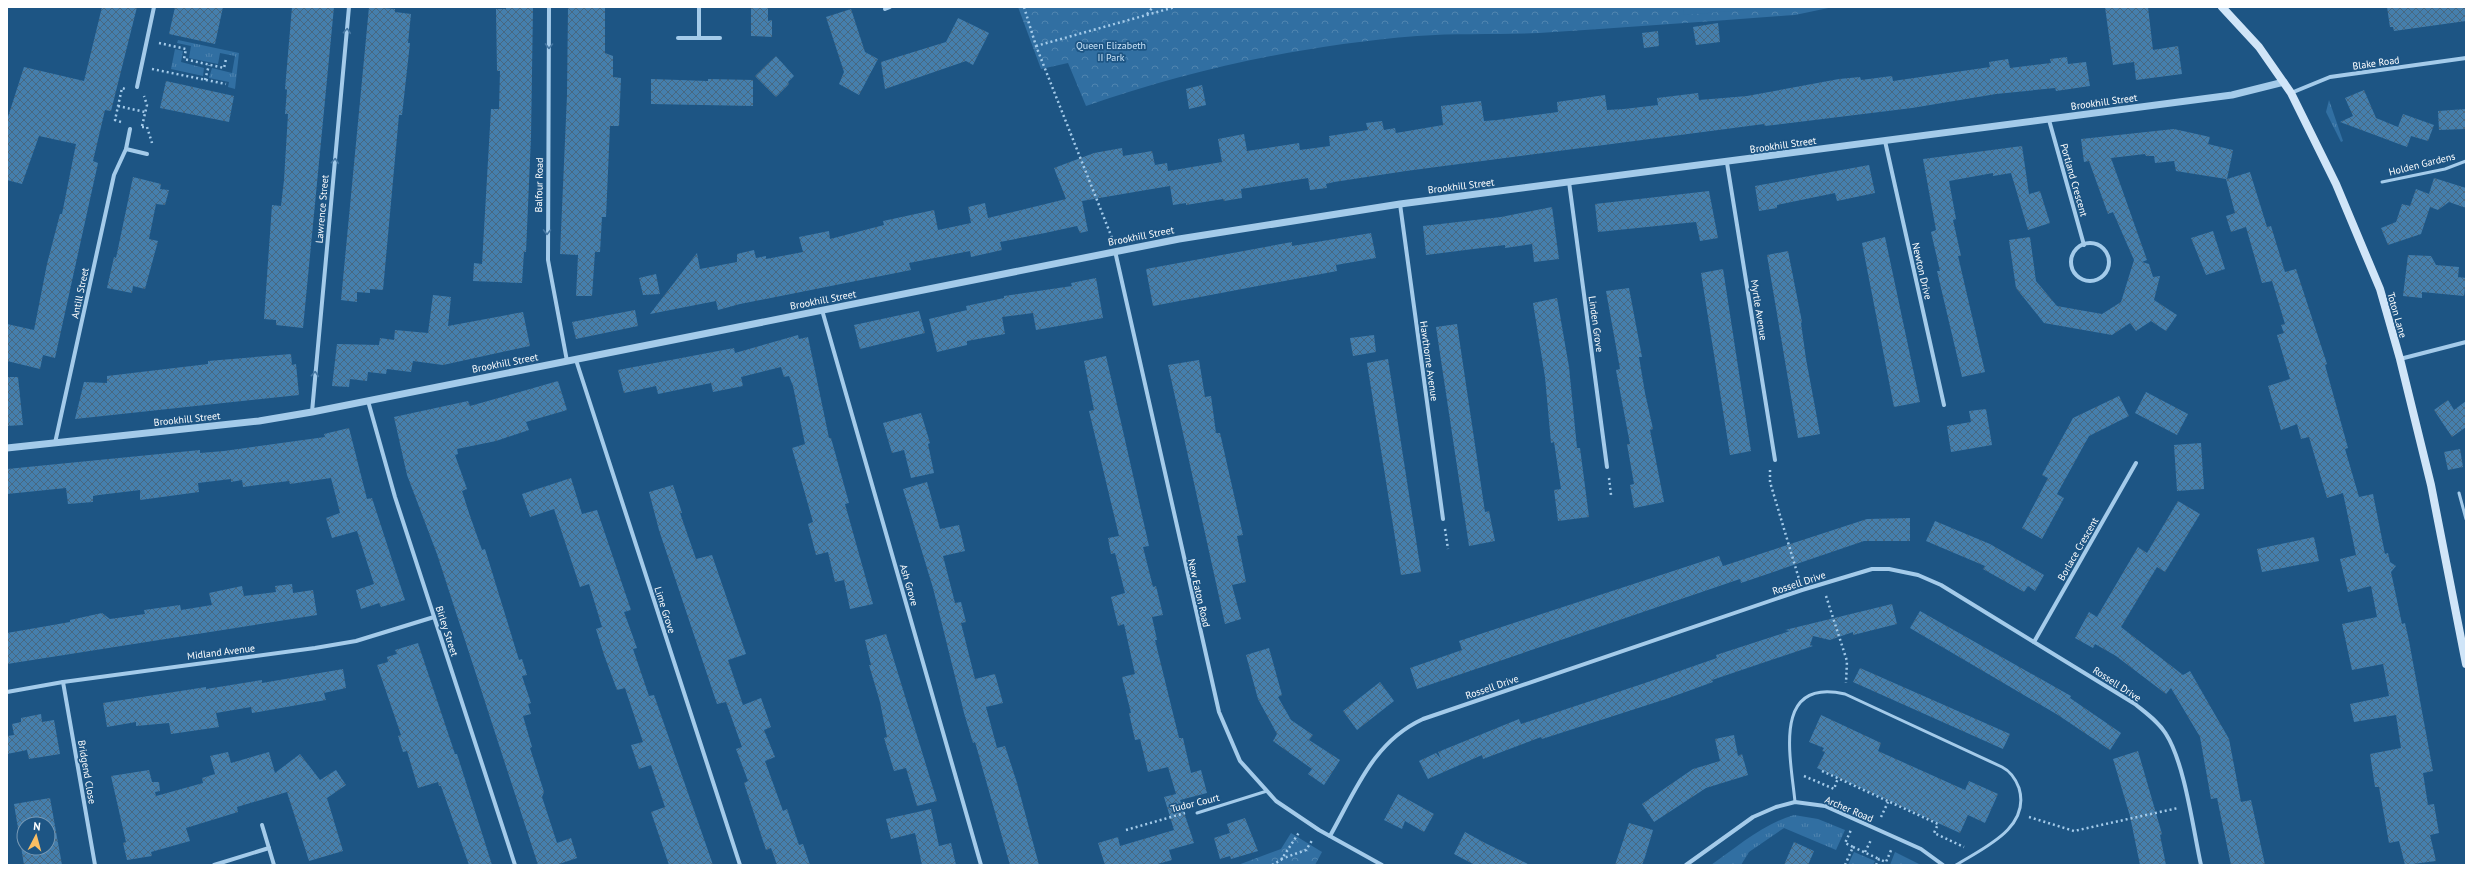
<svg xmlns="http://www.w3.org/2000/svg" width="2473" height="872" viewBox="0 0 2473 872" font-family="'PT Sans',sans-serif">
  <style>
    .grass { fill: url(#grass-tufts) }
    .park { fill: url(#park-crowns) }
    .pitch { fill: #316fa2 }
    .building { fill: url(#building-cross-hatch); fill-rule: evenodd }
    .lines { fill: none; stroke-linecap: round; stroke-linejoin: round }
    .path { stroke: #a4cbea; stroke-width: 2.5; stroke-dasharray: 2 3; stroke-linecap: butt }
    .service { stroke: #a4cbea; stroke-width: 3 }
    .minor { stroke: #a4cbea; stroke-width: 4 }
    .tertiary { stroke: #a4cbea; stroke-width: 7 }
    .secondary { stroke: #d0e5f8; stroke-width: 8 }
    .oneway { stroke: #4678a3 }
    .labels { text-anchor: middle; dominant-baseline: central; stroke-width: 3.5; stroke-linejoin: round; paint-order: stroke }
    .park-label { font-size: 10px; fill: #c9e3f8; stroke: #1d5584 }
    .street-label { font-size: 10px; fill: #fff; stroke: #1d5584 }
  </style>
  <defs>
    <pattern id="grass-tufts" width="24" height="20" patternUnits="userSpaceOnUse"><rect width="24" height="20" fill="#316fa2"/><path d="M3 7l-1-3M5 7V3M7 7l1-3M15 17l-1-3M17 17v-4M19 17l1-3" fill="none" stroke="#5085b0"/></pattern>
    <pattern id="park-crowns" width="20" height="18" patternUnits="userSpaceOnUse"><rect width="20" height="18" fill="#316fa2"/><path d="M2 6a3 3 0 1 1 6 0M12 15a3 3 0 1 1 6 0" fill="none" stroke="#5085b0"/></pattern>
    <pattern id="building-cross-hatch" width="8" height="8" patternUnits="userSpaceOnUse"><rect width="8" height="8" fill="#457fad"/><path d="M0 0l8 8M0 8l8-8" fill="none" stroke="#486881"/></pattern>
  </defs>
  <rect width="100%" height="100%" fill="#1d5584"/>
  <g class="grass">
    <path d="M178,40L239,53L235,89L228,87L229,82L209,78L212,68L232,73L235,56L220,53L218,64L189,58L191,46L177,43Z"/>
    <path d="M175,49L183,51L181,62L204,68L203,76L171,69Z"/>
    <path d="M2329,100L2343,141L2341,142L2326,112Z"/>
    <path d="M1794,815L1818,819L1845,830L1836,850L1784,828L1749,852L1741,865H1711C1737,847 1763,824 1794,815Z"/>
    <path d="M1854,852L1875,861L1873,865H1848Z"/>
    <path d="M1895,852L1921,865H1890Z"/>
  </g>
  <g class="park">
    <path d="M1018,7H1833L1795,15C1710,21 1625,28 1539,33C1499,35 1458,33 1417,36C1304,45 1193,69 1086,106L1068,63L1041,69Z"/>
    <path d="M1291,833L1322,852L1315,865H1238L1281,849Z"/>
  </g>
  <path class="pitch" d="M1683,7H1781L1684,15Z"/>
  <g class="building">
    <path d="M102,7H137L111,111L105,110L93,161L98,163L55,358L43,355L40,369L7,361V324L34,330L47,264L60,214H62L76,144L39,136L22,184L7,180V120L24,67L84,81Z"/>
    <path d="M175,7H223L215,44L169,34Z"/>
    <path d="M292,7H334L303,328L276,325V320L264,319L272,205L281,206L284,180L288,114H285L287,90L285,89Z"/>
    <path d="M369,7L395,9V12L411,14L408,43H410L402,115H399L383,290L370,289V293L357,292V302L341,300Z"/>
    <path d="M506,7H533L531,137L526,252H524L522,283L473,281L474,263L482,264L491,109H499L500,71H497L496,9H506Z"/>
    <path d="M568,7H605V53L613,56V77L621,78L619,126H610L606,217H602L600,252H595L592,296H576L578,255L560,254L567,95Z"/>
    <path d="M751,7H768V21L772,20V37L751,36Z"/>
    <path d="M2105,7H2148L2153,50L2178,46L2182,74L2136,80L2134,62L2113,65Z"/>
    <path d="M2387,7H2466V21L2394,31L2393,27H2390Z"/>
    <path d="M851,9L865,52L878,59L859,95L839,84L844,72L826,17Z"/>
    <path d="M958,18L989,33L973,65L966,61L885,89L881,62L946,42Z"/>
    <path d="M1718,23L1720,42L1696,45L1693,27Z"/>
    <path d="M1658,31L1659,46L1644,48L1642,33Z"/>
    <path d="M776,56L794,76L788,82L789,84L776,97L755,76Z"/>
    <path d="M2067,57L2068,64L2086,62L2090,86L2056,91L2055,88L1996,94L1912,108L1765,126L1764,124L1406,171L1334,182L1326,184L1327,188L1310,190L1308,178L1241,189L1242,198L1224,201L1223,199L1186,205V203L1173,205L1170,186L1146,190L1082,201L1088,231L1080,233L1077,226L1045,233L1000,242L1002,250L971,257L970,251L909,263L911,270L740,304L718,310L716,301L650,314L697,253L700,269L737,262V254L754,250L756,258L766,256V259L803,252L799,237L829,231L830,239L884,225L883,221L934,210L938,230L971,223L968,207L985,203L988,218L1066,199L1054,168L1094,153L1122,148L1123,156L1152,151L1155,165L1167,163L1168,171L1222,162L1218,139L1244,134L1247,151L1299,143L1300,150L1330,146L1329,136L1368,130L1366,123L1382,121L1384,130L1395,128L1396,133L1443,125L1441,106L1481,101L1484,121L1497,120L1558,112L1557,102L1605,95L1607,110L1624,109L1658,105L1657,98L1698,93L1699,100L1747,96L1839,79L1860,77L1861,80L1892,76L1893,81L1990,67L1989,62L2008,59L2010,68L2051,63L2050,59Z"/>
    <path d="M651,79L708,81V79L753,80V106L651,104Z"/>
    <path d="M166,81L234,96L229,122L160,108Z"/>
    <path d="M1202,85L1206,105L1189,109L1186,89Z"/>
    <path d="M2364,90L2376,118L2398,127L2403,114L2434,125L2428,141L2411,136L2407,147L2340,122L2353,116L2345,98Z"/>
    <path d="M2466,109V129L2439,130L2438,111Z"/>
    <path d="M2174,129L2210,137L2208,144L2233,150L2227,179L2250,172L2267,227L2271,226L2285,272L2296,269L2327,364L2325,365L2348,448L2345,449L2359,497L2373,494L2385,554L2388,553L2390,562L2396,566L2391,572L2402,624L2405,623L2409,641L2433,771L2423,773L2428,805L2434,804L2439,833L2430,835L2436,861L2405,865L2399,841L2389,843L2379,787H2375L2370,754L2401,748L2396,715L2354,722L2350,704L2389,696L2383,664L2352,670L2342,624L2377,617L2371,586L2348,592L2340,559L2356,555L2343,493L2327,498L2309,437L2301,439L2297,424L2281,430L2268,386L2290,379L2277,335L2284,333L2281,325L2285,324L2272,281L2262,283L2246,227L2231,232L2226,216L2235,213L2226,179L2176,171L2174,161L2155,163L2154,156H2146L2145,154L2111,158L2147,260L2142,262L2149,264L2153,277L2160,276L2154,300L2177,315L2166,331L2151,321L2136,331L2130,323L2112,335L2044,323L2016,288L2009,240L2030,237L2036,281L2057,306L2102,314L2121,302L2134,260L2113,212L2108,214L2089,161L2084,162L2081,139Z"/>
    <path d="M2022,146L2029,194L2040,191L2050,223L2028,230L2011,173L1993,176V173L1949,181L1956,219L1953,220L1961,256H1958L1985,372L1962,377L1937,271H1940L1931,232L1936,230L1923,159Z"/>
    <path d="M1869,165L1875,193L1837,201L1835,193L1777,205V208L1759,211L1755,186Z"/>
    <path d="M133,177L161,184L160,189L169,190L165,205L156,204L149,239L158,241L145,289L133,286L132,293L107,288L114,257L116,258Z"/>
    <path d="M2434,178L2466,188V208L2449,202L2438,210L2430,207L2421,234L2388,245L2381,228L2396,222L2402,204L2410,206L2416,189L2429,194Z"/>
    <path d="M1709,191L1718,238L1700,241L1696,222L1598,232L1595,204Z"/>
    <path d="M1552,207L1559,259L1534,262L1532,244L1505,248V245L1426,255L1423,226L1501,217Z"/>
    <path d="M2213,231L2225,269L2206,275L2191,238Z"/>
    <path d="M1371,233L1376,258L1336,265L1337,271L1153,306L1146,269L1292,242V246Z"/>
    <path d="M1885,237L1920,402L1894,407L1862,243Z"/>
    <path d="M1788,251L1802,322L1801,323L1806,359L1820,434L1798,438L1767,255Z"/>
    <path d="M2408,255L2431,256L2436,265L2459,267L2458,277L2466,278L2464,296L2422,292V298L2403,296Z"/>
    <path d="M1723,269L1751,451L1730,455L1701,273Z"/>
    <path d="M656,274L660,294L643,295L639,278Z"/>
    <path d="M1096,278L1103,318L1036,330L1033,313L1002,317L1005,334L967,341V345L937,352L929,319L967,310L966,306L1004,298V296L1072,286L1071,283Z"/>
    <path d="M1629,288L1642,357H1639L1645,393L1653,429L1650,430L1664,502L1634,508L1630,485L1634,484L1627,444H1630L1616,370L1620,369L1606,291Z"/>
    <path d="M433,295L451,297L448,326L523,312L530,346L443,365L413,361L411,372L387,369L386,374L368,372L367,381L350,379L349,387L332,386L337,344L379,345L380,338L394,340L395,330L428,333Z"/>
    <path d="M1557,298L1569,367L1577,448H1580L1589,517L1558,521L1554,490L1561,489L1554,442L1551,443L1545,377L1533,303Z"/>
    <path d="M635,310L638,326L576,339L572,322Z"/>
    <path d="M919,311L925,333L860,349L854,325Z"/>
    <path d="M1457,324L1485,512L1489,511L1495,541L1469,546L1436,327Z"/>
    <path d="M798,335L799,339L808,337L829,438H831L849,503L845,504L873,604L850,609L844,580L835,582L828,552L816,555L808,524L813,522L792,448L805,444L793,386L789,376L784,377L781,367L741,377L743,386L713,392L711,383L658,394L656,386L624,393L618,370L734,348L735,353Z"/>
    <path d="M1374,335L1376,352L1353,356L1350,338Z"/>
    <path d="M291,354L292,365L296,364L299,395L75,419L84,382L107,383V376L208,364V361Z"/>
    <path d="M1106,356L1149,546L1143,547L1153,587L1156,586L1163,615L1152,617L1157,640H1155L1179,738H1183L1191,773L1201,770L1207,793L1180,800L1194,843L1169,850L1172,860L1154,865H1105L1098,843L1118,837L1120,846L1174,830L1164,797L1176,794L1168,767L1148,772L1140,739L1135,740L1129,713H1131L1122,677L1135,674L1124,624L1118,626L1111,597L1125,593L1115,553L1111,554L1108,538L1119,536L1089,411L1094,410L1084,361Z"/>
    <path d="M1388,359L1421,572L1401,575L1367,363Z"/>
    <path d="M1199,360L1205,397L1211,396L1216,433H1220L1243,535L1237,536L1246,582L1232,585L1241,619L1225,624L1168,365Z"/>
    <path d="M7,377H18L23,425L7,426Z"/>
    <path d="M558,381L567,410L526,422L529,430L496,441L457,449L458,454L455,455L467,489L462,491L469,513L482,550L485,549L519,660L522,659L527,675L522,676L531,703L528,704L531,714L523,716L532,747L530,748L544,792L542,797L557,843L571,838L577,858L556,865H538L437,554L407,475L394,417L468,401L470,406Z"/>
    <path d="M2146,392L2188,414L2177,435L2135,413Z"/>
    <path d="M2119,396L2129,416L2089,436L2057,494L2064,498L2042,539L2022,528L2048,478L2042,475L2073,418Z"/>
    <path d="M2448,400L2454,410L2466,401V427L2452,437L2434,410Z"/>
    <path d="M1986,409L1992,445L1951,452L1947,426L1971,422L1969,411Z"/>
    <path d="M921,413L930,443L928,444L934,473L911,478L904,450L892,453L883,423Z"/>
    <path d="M349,428L367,499L372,498L405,600L381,607L379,603L361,609L356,590L374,584L357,531L332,538L326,518L340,513L331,478L290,484L289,481L243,487L242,480L231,482V479L198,483L199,492L140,500V490L99,495L93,496V502L68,504L66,488L7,494V469L200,450V453L224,451L325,437L324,434Z"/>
    <path d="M2201,443L2204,489L2177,491L2174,445Z"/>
    <path d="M2460,449L2463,467L2448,470L2444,452Z"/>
    <path d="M571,478L582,514L597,510L631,610L624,612L637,648L633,649L649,696L654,695L713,865H669L651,812L665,807L651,765L639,769L631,745L643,742L625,688L617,690L604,655L596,629L602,627L589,584L580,587L554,509L530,517L522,494Z"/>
    <path d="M927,482L940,529L959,525L965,551L943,556L955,603L961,602L966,622L961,623L975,679L995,674L1003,703L986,707L997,748L1005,746L1017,783L1039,865H1010L975,742L973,743L964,713L933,588L903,489Z"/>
    <path d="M673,485L682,513H680L696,559L712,555L746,654L728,660L743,705L761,698L771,727L764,730L775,757L765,761L783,811L787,809L799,845L803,844L810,865H777L771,848L766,850L744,783L748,781L736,749L742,747L726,702L717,704L659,530L649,492Z"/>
    <path d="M2178,501L2200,514L2165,572L2157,567L2121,627L2183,675L2190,671L2229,739L2241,802L2251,800L2265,865H2231L2217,798L2211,799L2200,737L2171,688L2166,694L2116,656L2095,644L2093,648L2075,638L2089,612L2097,617L2138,547L2147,553Z"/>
    <path d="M1910,518V541H1864L1741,583L1740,579L1417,689L1410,668L1462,650L1459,641L1719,556L1723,566L1867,519Z"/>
    <path d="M1935,521L1990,544L2044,575L2035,591L2028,586L2024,592L1983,569L1985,566L1926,541Z"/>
    <path d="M2314,537L2319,561L2262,572L2257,549Z"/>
    <path d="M292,584L293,593L313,590L317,615L7,664V633L70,622V620L102,613L110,619L145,614L144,610L180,605L181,610L212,605L209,593L242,586L244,596L276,592L275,586Z"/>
    <path d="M1892,604L1897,624L1853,635V632L1830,640L1813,636L1810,645L1813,646L1712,680L1713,682L1666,699L1542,739L1541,737L1483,759L1482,755L1428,779L1419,761L1436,753L1441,759L1438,752L1519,719L1521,724L1642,684L1717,658L1716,655L1790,631L1785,630Z"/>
    <path d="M1920,611L2071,696L2070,698L2121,733L2110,750L2058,715L1910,628Z"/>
    <path d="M886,634L937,801L917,806L906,768L894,771L884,738L887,737L880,702L869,665H871L865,640Z"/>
    <path d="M418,643L455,754H457L492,865H469L441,786H439L438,782L418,788L407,751L403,752L398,736L401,735L377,665L388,662L387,657L397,654L395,650Z"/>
    <path d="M1269,648L1282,695L1278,697L1291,720L1313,735L1309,740L1340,760L1324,785L1308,774L1312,769L1273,741L1277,734L1258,699L1246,655Z"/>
    <path d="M1860,668L2010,734L2003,749L1853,682Z"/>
    <path d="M343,669L346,688L324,693L326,700L252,713L251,707L216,713L219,727L171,734L169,723L136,726V722L107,727L103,703L206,687V689L262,680V683Z"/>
    <path d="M1380,682L1394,701L1357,730L1343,711Z"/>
    <path d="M41,714L42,722L54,720L60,754L29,759L27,750L7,754V736L14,735L12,724L21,722V718Z"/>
    <path d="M1821,715L1881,743L1878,751L1965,790L1969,781L1998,794L1985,823L1968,815L1960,833L1817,768L1825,752L1822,751L1824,748L1809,742Z"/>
    <path d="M1734,735L1738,756L1742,754L1748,775L1706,788L1654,822L1642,804L1693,769L1720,761L1715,739Z"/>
    <path d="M2138,751L2162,834L2160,835L2166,865H2140L2130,816L2113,759Z"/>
    <path d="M228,752L231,763L269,752L275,773L300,754L320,780L336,770L346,785L327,798L343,851L309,861L287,792L237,807L238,812L186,828L190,841L151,852L152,856L127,860L123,843L126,842L111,776L149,770L152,782H159L160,791L155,792L156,796L203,783L202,778L215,774L210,756Z"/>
    <path d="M1398,794L1434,814L1424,832L1405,821L1402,829L1384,820Z"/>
    <path d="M50,798L62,865H24L14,804ZM24,824H48V848H24Z"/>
    <path d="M931,809L939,846L951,843L956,865H922L915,833L891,839L886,819Z"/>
    <path d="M1245,818L1258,851L1231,859L1230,856L1220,859L1214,838L1230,833L1227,824Z"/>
    <path d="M1629,823L1653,830L1645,857L1642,865H1615Z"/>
    <path d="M1465,832L1485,843L1530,865H1475L1454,854Z"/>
    <path d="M1794,842L1814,851L1808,865H1784Z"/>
  </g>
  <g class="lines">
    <g class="path">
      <path d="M1024,7L1036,46L1112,238"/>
      <path d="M1147,14L1153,7"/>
      <path d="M159,43L186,49L184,59L224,68L226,59"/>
      <path d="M1036,46L1175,7"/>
      <path d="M152,69L226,84"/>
      <path d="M205,80L209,65"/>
      <path d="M118,106L145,112"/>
      <path d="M121,122L115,120L122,88L125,89"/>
      <path d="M142,126L147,105L144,96"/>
      <path d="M142,127H147L152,143"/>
      <path d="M1770,470V482L1799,579"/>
      <path d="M1609,478L1611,495"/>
      <path d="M1445,529L1448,549"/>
      <path d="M1826,596L1847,661L1846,683"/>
      <path d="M1822,771L1938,824L1934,833L1964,847"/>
      <path d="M1804,776L1834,789L1838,778"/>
      <path d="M1881,817L1888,802"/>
      <path d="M2029,817L2074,831L2178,808"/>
      <path d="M1126,830L1185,813"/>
      <path d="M1853,847L1879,859"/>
      <path d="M1865,852L1871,840"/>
      <path d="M1281,859L1306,850L1313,839"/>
      <path d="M1272,865L1281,860L1300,831"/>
      <path d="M1845,865L1853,847L1845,843L1851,830"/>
      <path d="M1876,865L1879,859L1886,862L1892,848"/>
    </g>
    <g class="service">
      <path d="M2382,182L2445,169L2466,161"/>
      <path d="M2459,493L2466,519"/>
      <path d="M1795,802C1791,759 1771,677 1845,694L2002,767C2010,771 2016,780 2019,788C2031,828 1983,848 1956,865"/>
      <path d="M1197,813L1267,791"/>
    </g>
    <g class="minor">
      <path d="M549,7L548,260L567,361"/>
      <path d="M699,7V38"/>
      <path d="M885,9L890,7"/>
      <path d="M678,38H720"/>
      <path d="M137,87L154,7"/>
      <path d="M2291,93L2330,77L2466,58"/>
      <path d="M2049,120L2084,245"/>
      <path d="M1885,141L1944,405"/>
      <path d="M126,149L147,154"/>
      <path d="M1727,163L1775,460"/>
      <path d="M1569,182L1607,467"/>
      <path d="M1400,204L1443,519"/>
      <circle cx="2090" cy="262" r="19"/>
      <path d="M1115,251L1219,712L1240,761L1276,801L1319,830L1382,865"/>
      <path d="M822,310L981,865"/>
      <path d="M2400,359L2466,342"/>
      <path d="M576,360L740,865"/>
      <path d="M368,401L395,497L515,865"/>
      <path d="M312,412L349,7"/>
      <path d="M55,443L114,175L126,149L130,129"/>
      <path d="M2034,642L2136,463"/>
      <path d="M63,682L95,865"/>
      <path d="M7,692L63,682L315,648L356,641L434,617"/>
      <path d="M262,825L274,865"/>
      <path d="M1330,836C1356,790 1373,742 1423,719L1802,590L1872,569H1889L1918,575L1941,585L2135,704C2146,713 2159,722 2166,734C2185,764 2193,829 2201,865"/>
      <path d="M214,865L269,848"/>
      <path d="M1686,865L1753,817L1776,807L1795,802L1825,806L1921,849L1943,865"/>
    </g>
    <path class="tertiary" d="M7,448L259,421L312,412L1179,239L1400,204L2232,95L2284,82"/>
    <path class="secondary" d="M2222,7L2259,47L2291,93L2336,184L2380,289L2400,359L2431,485L2466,664"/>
  </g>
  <defs><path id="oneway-chevron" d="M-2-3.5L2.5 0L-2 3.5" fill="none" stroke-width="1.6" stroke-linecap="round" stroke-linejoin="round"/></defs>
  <g class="oneway">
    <use href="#oneway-chevron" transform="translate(347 31) rotate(-85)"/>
    <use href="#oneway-chevron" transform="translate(549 46) rotate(91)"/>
    <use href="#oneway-chevron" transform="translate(335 161) rotate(-85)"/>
    <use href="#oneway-chevron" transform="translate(547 232) rotate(91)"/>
    <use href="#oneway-chevron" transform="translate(315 374) rotate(-85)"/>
  </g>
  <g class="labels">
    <g class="park-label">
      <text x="1111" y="45">Queen Elizabeth<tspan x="1111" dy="12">II Park</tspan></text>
    </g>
    <g class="street-label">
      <text transform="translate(2376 63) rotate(-8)">Blake Road</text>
      <text transform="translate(2104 102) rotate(-8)">Brookhill Street</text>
      <text transform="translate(1783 145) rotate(-8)">Brookhill Street</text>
      <text transform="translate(2422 164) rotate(-14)">Holden Gardens</text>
      <text transform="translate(2074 180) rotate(74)">Portland Crescent</text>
      <text transform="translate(539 185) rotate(-89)">Balfour Road</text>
      <text transform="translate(1461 186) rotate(-7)">Brookhill Street</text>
      <text transform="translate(322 209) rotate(-85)">Lawrence Street</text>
      <text transform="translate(1141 236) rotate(-11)">Brookhill Street</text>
      <text transform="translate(1922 271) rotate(77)">Newton Drive</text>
      <text transform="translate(80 293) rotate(-78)">Antill Street</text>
      <text transform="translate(823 300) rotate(-11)">Brookhill Street</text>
      <text transform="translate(1759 310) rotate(81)">Myrtle Avenue</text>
      <text transform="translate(2397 315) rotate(74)">Toton Lane</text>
      <text transform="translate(1596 324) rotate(82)">Linden Grove</text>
      <text transform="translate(1429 361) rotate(82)">Hawthorne Avenue</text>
      <text transform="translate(505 363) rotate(-11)">Brookhill Street</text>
      <text transform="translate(187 419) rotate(-6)">Brookhill Street</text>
      <text transform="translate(2078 549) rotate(-60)">Borlace Crescent</text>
      <text transform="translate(1799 583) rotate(-18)">Rossell Drive</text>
      <text transform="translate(909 585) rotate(74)">Ash Grove</text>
      <text transform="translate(1199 593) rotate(77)">New Eaton Road</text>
      <text transform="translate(665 610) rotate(72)">Lime Grove</text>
      <text transform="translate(447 631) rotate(72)">Birley Street</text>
      <text transform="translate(221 652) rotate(-7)">Midland Avenue</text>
      <text transform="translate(2117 684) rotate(33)">Rossell Drive</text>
      <text transform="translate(1492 687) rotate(-19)">Rossell Drive</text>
      <text transform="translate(87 772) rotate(80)">Bridgend Close</text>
      <text transform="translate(1195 803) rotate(-14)">Tudor Court</text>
      <text transform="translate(1849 809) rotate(23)">Archer Road</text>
    </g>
  </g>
  <rect width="2473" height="872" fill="none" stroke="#ffffff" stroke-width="16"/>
  <g transform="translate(36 836) rotate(6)"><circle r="19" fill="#1d5584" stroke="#7799b5"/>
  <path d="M0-3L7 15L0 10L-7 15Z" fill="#fabe63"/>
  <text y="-6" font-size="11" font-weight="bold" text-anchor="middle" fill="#ffffff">N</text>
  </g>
</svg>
